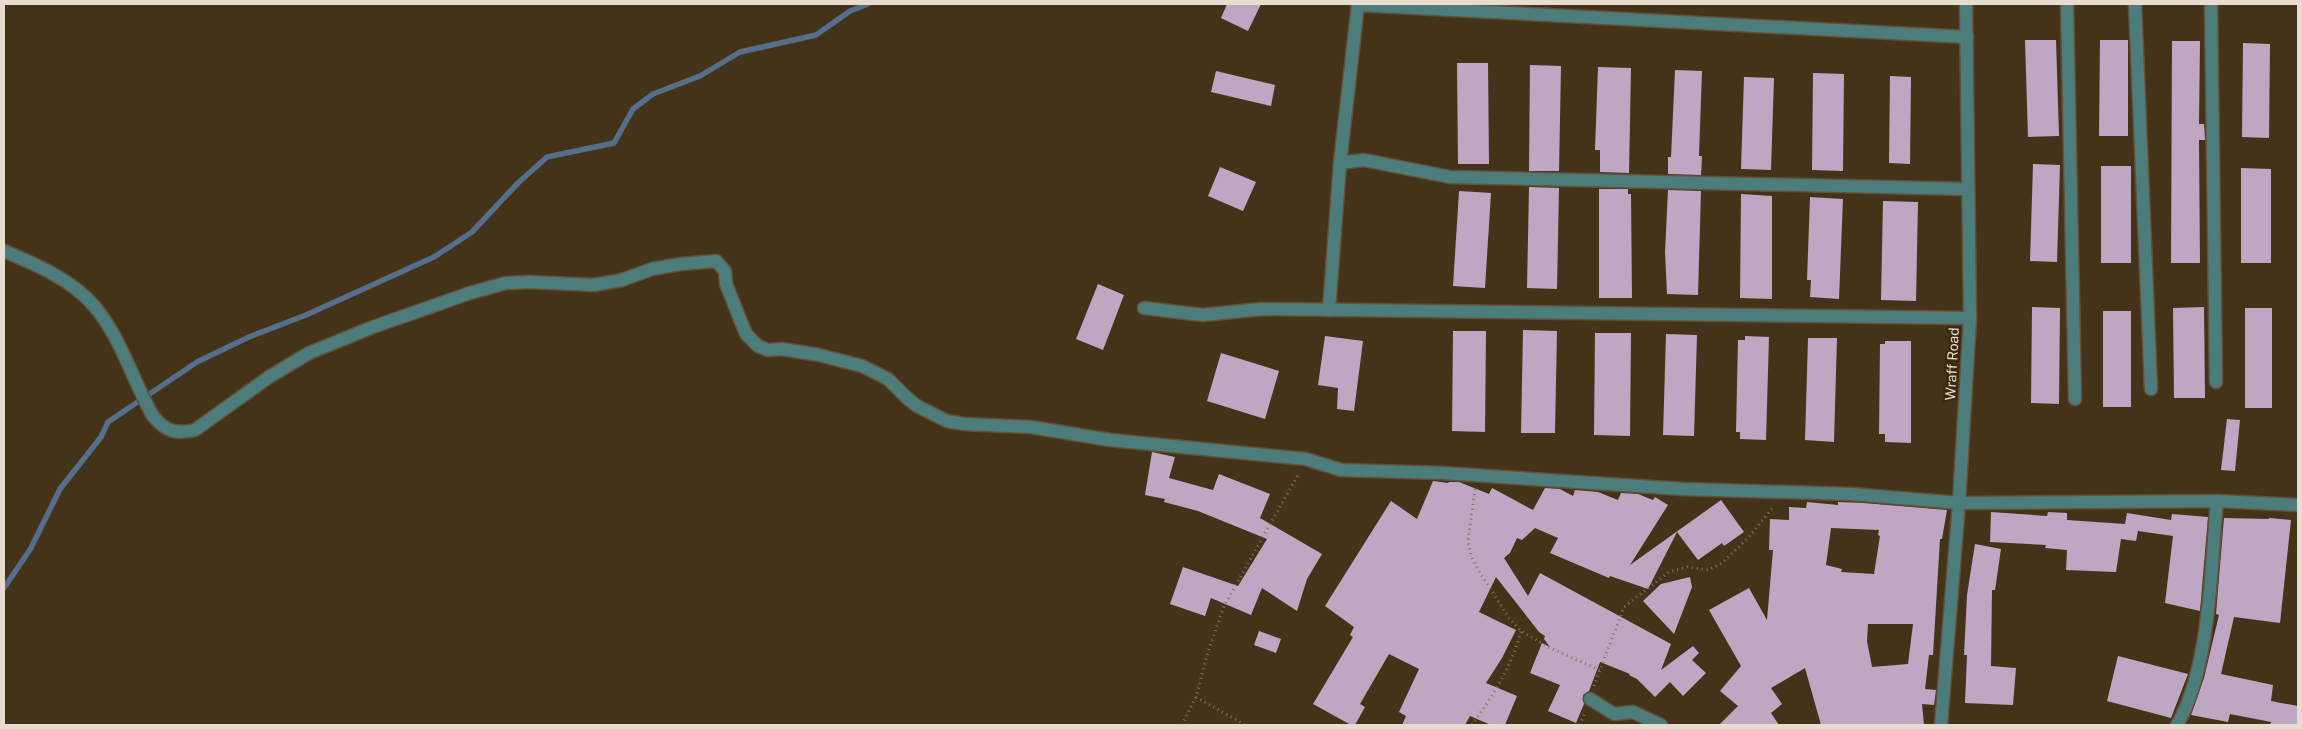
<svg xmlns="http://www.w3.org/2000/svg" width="2302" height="729" viewBox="0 0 2302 729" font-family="'Public Sans',sans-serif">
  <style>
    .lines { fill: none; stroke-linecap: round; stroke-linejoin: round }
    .stream { stroke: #546e8b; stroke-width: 5.5 }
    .building { fill: #bfa6c2; fill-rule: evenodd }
    .minor-casing { stroke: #625139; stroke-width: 15 }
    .path { stroke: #83745e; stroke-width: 3; stroke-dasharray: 1 4; stroke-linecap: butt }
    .minor { stroke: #4d7c7c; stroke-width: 12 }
    .labels { text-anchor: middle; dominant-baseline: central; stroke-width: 5; stroke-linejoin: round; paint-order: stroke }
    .street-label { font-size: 14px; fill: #e7dccd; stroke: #3a290e }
  </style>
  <rect width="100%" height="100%" fill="#453319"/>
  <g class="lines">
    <path class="stream" d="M4,588L31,548L60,489L101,437L108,422L197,362L249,337L306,315L434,257L472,232L518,183L547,157L614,143L633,109L653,94L700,76L740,52L816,35L850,11L868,4"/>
  </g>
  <g class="building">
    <path d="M1227,4H1261L1248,31L1221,18Z"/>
    <path d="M2025,40H2056L2059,136L2028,137Z"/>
    <path d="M2100,40H2128V136H2099Z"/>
    <path d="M2172,41H2200L2199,124H2204L2205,140H2199L2200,263H2171Z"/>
    <path d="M2243,43L2270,44L2269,138L2242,137Z"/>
    <path d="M1457,63H1488L1489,164H1458Z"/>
    <path d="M1530,65L1561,66L1559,171H1529Z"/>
    <path d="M1598,67L1631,68L1629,173L1600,172V150H1595Z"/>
    <path d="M1675,70L1702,71L1699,156H1702L1701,175L1668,174V157H1671Z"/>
    <path d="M1216,71L1275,85L1271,106L1211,92Z"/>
    <path d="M1813,73L1844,74L1843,171L1812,170Z"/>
    <path d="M1890,76L1911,77L1910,164L1889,163Z"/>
    <path d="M1744,77L1774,78L1771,170L1741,169Z"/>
    <path d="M2033,164L2060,165L2057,262L2030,261Z"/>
    <rect x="2101" y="166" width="30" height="97"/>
    <path d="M1220,167L1256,182L1243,211L1208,196Z"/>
    <path d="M2241,168L2271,169V263H2241Z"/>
    <path d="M1529,187L1559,188L1557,289L1527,288Z"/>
    <path d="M1599,189H1628V194H1631L1632,298H1599Z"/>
    <path d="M1668,190L1701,191L1698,295L1667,294L1665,252Z"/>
    <path d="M1459,191L1491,193L1485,288L1453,286Z"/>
    <path d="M1741,194L1772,196V299L1740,298Z"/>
    <path d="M1810,197L1843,199L1839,299L1810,297L1811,280H1807Z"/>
    <path d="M1883,201L1918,202L1916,301L1881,300Z"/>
    <path d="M1098,284L1124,295L1103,350L1076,339Z"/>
    <path d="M2032,307L2060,308L2059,404L2031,403Z"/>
    <path d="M2204,307L2205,398H2174L2173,308Z"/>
    <rect x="2245" y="308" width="27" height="100"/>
    <rect x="2103" y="311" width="28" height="96"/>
    <path d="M1523,330L1557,331L1555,433H1521Z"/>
    <path d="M1453,331H1486L1485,432L1452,431Z"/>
    <path d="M1595,333H1631L1630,436L1594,435Z"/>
    <path d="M1666,334L1697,335L1694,436L1663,435Z"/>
    <path d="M1325,336L1363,341L1354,411L1337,409L1338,388L1318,385Z"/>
    <path d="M1745,336L1769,337L1766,440L1740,439V432H1736L1738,340H1745Z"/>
    <path d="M1808,338H1837L1834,442L1805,440Z"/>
    <path d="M1885,341H1911V443L1885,442V434H1879L1880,344H1885Z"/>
    <path d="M1221,353L1279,371L1265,419L1207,401Z"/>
    <path d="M2227,419L2240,420L2235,471L2221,470Z"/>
    <path d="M1152,452L1175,457L1169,478L1213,490L1219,474L1270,494L1260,518L1322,554L1307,579L1297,611L1262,588L1251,615L1211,598L1205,616L1170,604L1183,567L1238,586L1267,539L1198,511L1164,502L1165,499L1145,495Z"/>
    <path d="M1433,481L1448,483L1449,482H1459L1489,494L1492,488L1533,510L1545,488L1560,489L1573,496L1575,490L1598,492L1618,500L1621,493L1638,494L1653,500L1655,497L1668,505L1630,565L1721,500L1744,532L1724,546L1722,543L1698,560L1677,532L1648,589L1610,576L1609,578L1550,553L1558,538L1535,528L1522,540L1517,538L1510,553L1504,558L1528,596L1540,573L1671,644L1661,670L1693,646L1699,653L1692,660L1706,673L1683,696L1670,682L1655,697L1637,679L1629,675L1630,674L1600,662L1589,691L1583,695L1584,704L1576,723L1548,711L1560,685L1530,673L1542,643L1550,647L1544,639L1545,636L1539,632L1496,577L1479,612L1516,630L1502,658L1486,683L1517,696L1505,725H1491L1470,716L1465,725H1402L1406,716L1399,712L1419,669L1389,654L1360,704L1365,707L1355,725H1351L1313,704L1353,637L1350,635L1354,627L1325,606L1391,501L1417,519Z"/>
    <path d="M1807,502L1838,505V502L1863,503L1947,510L1942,539H1940L1933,655H1929L1925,689L1936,690L1934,705L1922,704L1924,725H1821L1805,668L1771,688L1782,704L1771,713L1779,725H1719L1738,706L1720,691L1741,666L1709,610L1749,588L1767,620L1773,550H1769L1770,519L1789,520V507L1806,508ZM1831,528L1879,530L1878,535L1880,536L1874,574L1841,572L1842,569L1826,565ZM1868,624H1913L1908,664L1872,667L1867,641Z"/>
    <path d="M1991,512L2047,516L2048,512L2067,513V520L2125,524L2127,513L2171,520L2172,514L2208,517L2200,611L2165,603L2173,536L2138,531L2136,541L2121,539L2116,572L2066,570L2067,550L2045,548L2046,545L1990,542Z"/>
    <path d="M2224,518L2269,519V518L2291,520L2280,623L2234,617L2221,674L2273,685L2271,701L2298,706V725H2270L2271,722L2230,714L2228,722L2191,715L2204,678L2219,615L2216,614Z"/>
    <path d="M1975,544L2001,549L1995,590H1992L1991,666L2016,668L2013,705L1965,703L1967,655H1964L1967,595Z"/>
    <path d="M1690,577L1692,587L1674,634L1643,601L1661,584Z"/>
    <path d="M1259,631L1281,639L1276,653L1254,645Z"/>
    <path d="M2118,656L2188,674L2171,718L2107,701Z"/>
  </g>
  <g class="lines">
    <g class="minor-casing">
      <g id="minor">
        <path d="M2067,4L2075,399"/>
        <path d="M2135,4L2151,389"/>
        <path d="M2211,4L2216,382"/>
        <path d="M1358,5L1967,37"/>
        <path d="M1340,163L1364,160L1450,177L1968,189"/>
        <path d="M4,251C35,264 73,280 95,307C121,338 133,381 153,416C166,432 176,434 195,430L269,377L309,353L373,327L470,293L506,283L529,282L594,285L622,280L652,269L681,264L716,261L725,271L726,284L746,334L758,346L768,350L782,349L819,355L862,366L888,379L907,398L917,406L947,421L964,424L1031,427L1110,440L1306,459L1341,470L1442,473L1683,489L1851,494L1959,503L2217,501L2298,505"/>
        <path d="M1144,308L1203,315L1261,309L1970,318"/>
        <path d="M1329,310L1340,163L1358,4"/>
        <path d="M1590,699L1614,714L1633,712L1661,725"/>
        <path d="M1941,725L1959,503L1970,318L1966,4"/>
        <path d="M2177,725C2210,669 2211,567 2217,501"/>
      </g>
    </g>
    <g class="path">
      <path d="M1475,489L1468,541L1471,555L1480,573L1509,618L1521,631L1550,648L1600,670"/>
      <path d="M1594,686L1624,607L1669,572L1687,567L1708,570L1722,563L1749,537L1774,506"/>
      <path d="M1196,697L1245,725"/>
      <path d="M1182,725L1196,697L1207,655L1224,606L1299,473"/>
      <path d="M1472,725C1493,696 1512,666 1521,631"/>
      <path d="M1580,725L1585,713"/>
    </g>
    <use href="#minor" class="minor"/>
  </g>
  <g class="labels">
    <g class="street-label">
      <text transform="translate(1952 364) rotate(-87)">Wraff Road</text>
    </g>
  </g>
  <rect width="2302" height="729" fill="none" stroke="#e7dccd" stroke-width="10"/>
</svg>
